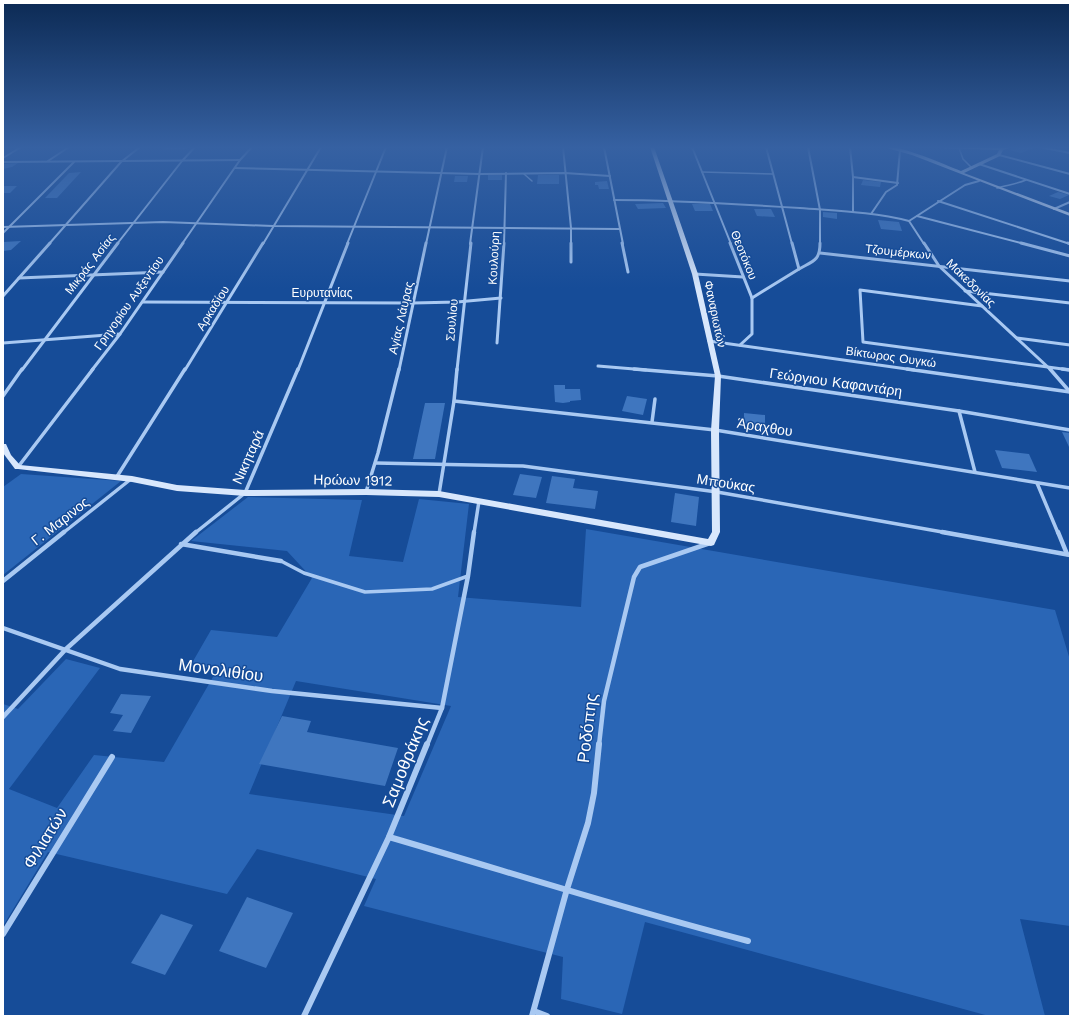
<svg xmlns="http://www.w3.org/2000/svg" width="1073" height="1019" viewBox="0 0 1073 1019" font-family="'Work Sans',sans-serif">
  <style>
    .green { fill: #2a66b6; fill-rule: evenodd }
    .building { fill: #3f76bf }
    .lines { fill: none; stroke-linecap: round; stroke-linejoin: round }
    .lane-far1 { stroke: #a9c9f2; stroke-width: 1.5 }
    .lane { stroke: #a9c9f2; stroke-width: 3.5 }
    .street-far4 { stroke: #a9c9f2; stroke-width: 2 }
    .street-far3 { stroke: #a9c9f2; stroke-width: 3 }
    .street-far2 { stroke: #a9c9f2; stroke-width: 3.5 }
    .street-far1 { stroke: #a9c9f2; stroke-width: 4.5 }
    .street { stroke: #a9c9f2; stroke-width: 6 }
    .secondary { fill: #d8e7fc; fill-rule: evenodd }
    .labels { text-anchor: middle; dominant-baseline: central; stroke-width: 3; stroke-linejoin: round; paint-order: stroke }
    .far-street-label { font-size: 12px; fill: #fff; stroke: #164c98 }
    .street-label { font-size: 14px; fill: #fff; stroke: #164c98 }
    .near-street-label { font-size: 17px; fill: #fff; stroke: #164c98 }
  </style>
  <rect width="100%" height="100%" fill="#164c98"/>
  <g class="green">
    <path d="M21,474L121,481L3,575V487Z"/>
    <path d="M248,497L362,500L349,556L403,562L419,499L469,504L458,597L581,607L586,529L1055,610L1070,660V926L1020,919L1045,1016H989L645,922L622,1014L561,999L563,957L364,906L376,879L257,849L227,894L48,852L3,926V704L18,709L66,659L100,668L9,789L57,808L94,755L164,762L217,670L192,663L211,630L277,637L312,578L287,551L191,541ZM296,681L451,706L404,816L249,794Z"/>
  </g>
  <g class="building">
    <path d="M166,147H188L186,149L163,150Z"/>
    <path d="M1019,147H1028L1034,148L1021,153L1010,150Z"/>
    <path d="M18,163L12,167L3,169V164Z"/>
    <path d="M81,172L57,198H45L69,173Z"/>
    <rect x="488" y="175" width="14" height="5"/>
    <path d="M538,175H559V184H537Z"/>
    <path d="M455,176H468L467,182H454Z"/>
    <path d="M863,180L881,182L880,187L861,185Z"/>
    <path d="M607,181L609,189H599L598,185H595V182Z"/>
    <path d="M3,186H17L10,193H3Z"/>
    <path d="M1058,192L1069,195L1060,199L1049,196Z"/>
    <path d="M663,203L666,208L638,209L635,204Z"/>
    <path d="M692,204H710L713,211H695Z"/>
    <path d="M754,209H771L775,217L757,216Z"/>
    <path d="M823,212L837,213V219L823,217Z"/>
    <path d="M878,220L899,222L902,231L881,229Z"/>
    <path d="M21,241L11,250L3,251V242Z"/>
    <path d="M554,385H565V389H580L581,400L570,401V402L563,403L555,402Z"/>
    <path d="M627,396L647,399L643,415L622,411Z"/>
    <path d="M425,403H445L435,459H413Z"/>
    <path d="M744,413L765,415V432L744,428Z"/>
    <path d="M1062,432L1070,433V449Z"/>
    <path d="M995,450L1029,454L1037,472L1002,468Z"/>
    <path d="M520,474L542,477L536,498L513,495Z"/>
    <path d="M552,476L575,479L573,488L598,491L595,509L546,503Z"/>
    <path d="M675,493L699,497L696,526L671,522Z"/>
    <path d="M121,694L151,696L131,733L113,731L123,715L110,713Z"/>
    <path d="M282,716L311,721L307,732L398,748L385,786L259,764Z"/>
    <path d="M247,897L293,913L266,968L219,951Z"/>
    <path d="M161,914L193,925L165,975L131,963Z"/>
  </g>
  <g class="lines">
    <g class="lane-far1">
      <path d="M959,148L963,159L972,168"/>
      <path d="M702,172L773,174"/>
      <path d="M524,174L532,181"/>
      <path d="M997,188C1007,185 1017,184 1026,180"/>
    </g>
    <path class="lane" d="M281,561L304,573L365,592L432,589L468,576"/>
    <g class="street-far4">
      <path d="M563,147L571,228V244"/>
      <path d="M604,147L623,244"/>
      <path d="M692,147L731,244"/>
      <path d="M766,147L792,244"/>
      <path d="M808,147L820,210V244"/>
      <path d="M850,147L853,177V212"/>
      <path d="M1040,147L1070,153"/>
      <path d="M999,155L1070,174"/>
      <path d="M3,158L21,147"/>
      <path d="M48,161L69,147"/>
      <path d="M3,162L240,160"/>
      <path d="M979,164L1070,194"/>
      <path d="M235,168L480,174L565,173L610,176"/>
      <path d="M853,177L898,183"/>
      <path d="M614,200C676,200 738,204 800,208C837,211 873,212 909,221"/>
      <path d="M938,201L1070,244"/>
      <path d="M1054,209L1070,202"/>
      <path d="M871,214L886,192L897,185L900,150"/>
      <path d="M917,216L1025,244"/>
      <path d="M909,221L924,244"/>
      <path d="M909,221L965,185L979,181"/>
      <path d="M3,227L163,222L273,226L619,229"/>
      <path d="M3,233L74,162"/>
      <path d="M49,244L121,162L140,147"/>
      <path d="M117,244L182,161L195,147"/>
      <path d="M182,244L240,160L252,147"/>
      <path d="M263,244L321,147"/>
      <path d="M347,244L386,147"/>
      <path d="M426,244L447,147"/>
      <path d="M470,244L483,147"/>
      <path d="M504,244L506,173"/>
    </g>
    <g class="street-far3">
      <path d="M571,243V262"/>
      <path d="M622,243L628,272"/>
      <path d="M730,243L752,298V334L740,345"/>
      <path d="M924,243L939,266L1051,370"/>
      <path d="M1021,243L1070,256"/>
      <path d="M1068,243L1070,244"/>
      <path d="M820,253L1070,281"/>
      <path d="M799,269C813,261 820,261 820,243"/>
      <path d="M695,274L743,277"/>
      <path d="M19,278L163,272"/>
      <path d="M965,291L1070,303"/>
      <path d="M3,296L50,243"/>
      <path d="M752,298L799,269L792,243"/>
      <path d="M143,302L413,303L457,302L501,298"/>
      <path d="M982,306L860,290L863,342L1070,370"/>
      <path d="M1017,338L1070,345"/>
      <path d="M709,341L914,370"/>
      <path d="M3,343L120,334"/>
      <path d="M497,343L504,243"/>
      <path d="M598,366L646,370"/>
      <path d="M22,370L118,243"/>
      <path d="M92,370L120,334L183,243"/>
      <path d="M185,370L263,243"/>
      <path d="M298,370L348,243"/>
      <path d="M399,370L426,243"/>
      <path d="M457,370L471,243"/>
    </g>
    <g class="street-far2">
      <path d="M634,369L718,376L959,411L1070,430"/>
      <path d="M907,369L1070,392"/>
      <path d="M1050,369L1070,392"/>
      <path d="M1062,369L1070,370"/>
      <path d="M3,396L22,369"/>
      <path d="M454,401L715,430L1070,488"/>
      <path d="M959,411L975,472"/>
      <path d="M652,422L655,399"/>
      <path d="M376,463L523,466L717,492L948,533"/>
      <path d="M18,467L93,369"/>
      <path d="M116,478L185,369"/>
      <path d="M1037,483L1058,533"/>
      <path d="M366,492L378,453L399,369"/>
      <path d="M439,494L454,401L457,369"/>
      <path d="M63,533L131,479"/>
      <path d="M195,533L245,493L298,369"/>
      <path d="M474,533L479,501"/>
    </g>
    <g class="street-far1">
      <path d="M942,532L1070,555"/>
      <path d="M1058,532L1067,554"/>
      <path d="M181,544L281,561"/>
      <path d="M3,581L64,532"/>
      <path d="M3,628L120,669L272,691L442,708"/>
      <path d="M3,717L66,649L196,532"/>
      <path d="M427,745L442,708L468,576L474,532"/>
      <path d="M599,745L604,701L634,577L640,567L710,543"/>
    </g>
    <g class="street">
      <path d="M389,837C509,872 627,910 748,941"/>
      <path d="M3,934L112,757"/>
      <path d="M534,1011L547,1016"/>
      <path d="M304,1016L389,837L427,744"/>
      <path d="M532,1016L567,889L588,823L594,793L599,744"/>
    </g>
    <g class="secondary">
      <path d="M650,147H654L698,274L721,376L719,430L720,532L714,545L711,546L439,497L366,495L245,496L177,491L132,482L18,469H15L3,453V444H6L11,455L20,465L132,476L177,485L245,490L366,489L439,491L708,539L712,532L711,430L715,376L692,274Z"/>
      <path d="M883,147C902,145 942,164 961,171L997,154L999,150L939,148L937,147L1001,148L1013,147L1003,150L1000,156L964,173L1070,213V216L912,155Z"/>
    </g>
  </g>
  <linearGradient id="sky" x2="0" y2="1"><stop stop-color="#0c2a54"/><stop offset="0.51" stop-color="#3661a2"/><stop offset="1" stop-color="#3661a2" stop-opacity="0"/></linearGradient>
  <rect width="1073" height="289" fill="url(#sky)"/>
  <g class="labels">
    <g class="far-street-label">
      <text transform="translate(898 252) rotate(6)">Τζουμέρκων</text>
      <text transform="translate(744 255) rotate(68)">Θεοτόκου</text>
      <text transform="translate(494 258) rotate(-87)">Κουλούρη</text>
      <text transform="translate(90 264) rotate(-52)">Μικράς Ασίας</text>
      <text transform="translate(971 283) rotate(44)">Μακεδονίας</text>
      <text x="322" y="293">Ευρυτανίας</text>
      <text transform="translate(129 303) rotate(-55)">Γρηγορίου Αυξεντίου</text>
      <text transform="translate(213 308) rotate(-58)">Αρκαδίου</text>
      <text transform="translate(715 314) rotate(78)">Φαναριωτών</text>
      <text transform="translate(401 318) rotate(-77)">Αγίας Λάυρας</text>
      <text transform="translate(452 320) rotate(-85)">Σουλίου</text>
      <text transform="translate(891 357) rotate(8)">Βίκτωρος Ουγκώ</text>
    </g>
    <g class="street-label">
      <text transform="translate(836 382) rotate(8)">Γεώργιου Καφαντάρη</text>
      <text transform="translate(765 427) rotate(9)">Άραχθου</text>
      <text transform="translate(248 457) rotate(-66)">Νικηταρά</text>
      <text transform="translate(353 480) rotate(1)">Ηρώων 1912</text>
      <text transform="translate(726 483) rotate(9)">Μπούκας</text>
      <text transform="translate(60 521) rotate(-38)">Γ. Μαρινος</text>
    </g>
    <g class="near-street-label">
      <text transform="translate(221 670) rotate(8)">Μονολιθίου</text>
      <text transform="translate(587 728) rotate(-83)">Ροδόπης</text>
      <text transform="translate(405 762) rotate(-68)">Σαμοθράκης</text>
      <text transform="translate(45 838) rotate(-58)">Φιλιατών</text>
    </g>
  </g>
  <rect width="1073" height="1019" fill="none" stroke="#ffffff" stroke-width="8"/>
</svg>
